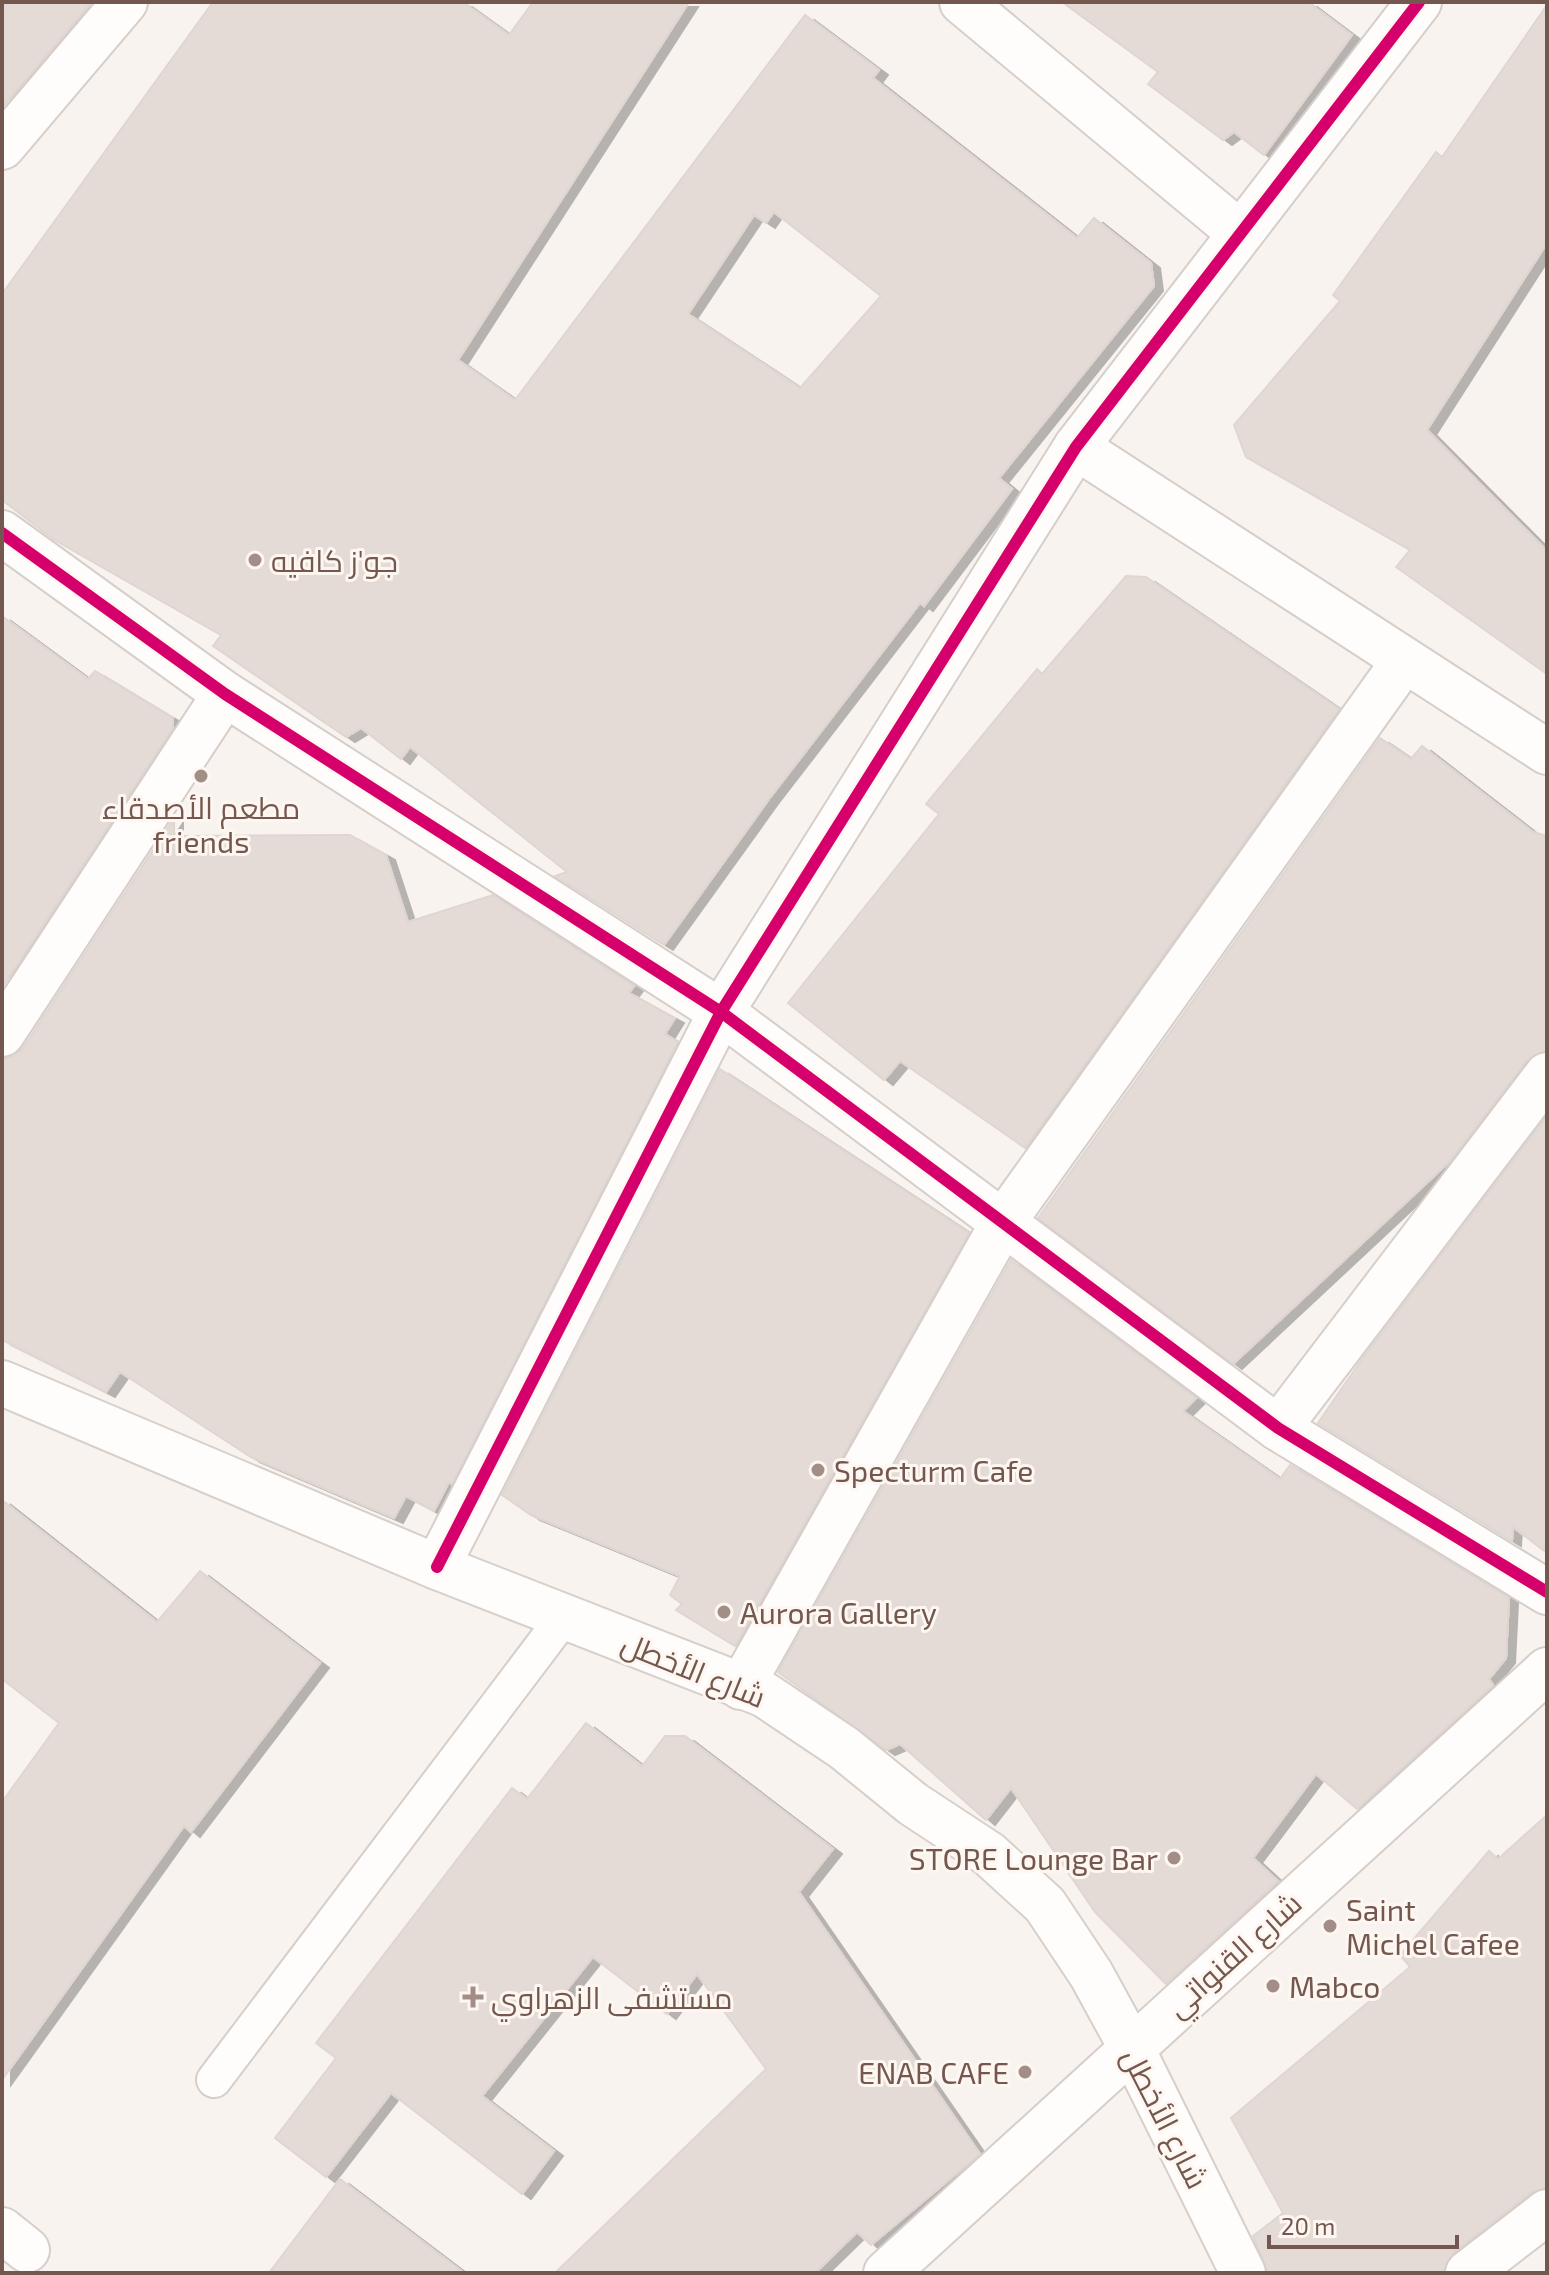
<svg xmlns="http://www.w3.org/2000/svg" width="1549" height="2275" viewBox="0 0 1549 2275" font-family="'Exo 2',Cairo,sans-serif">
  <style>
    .building { fill: #e4dbd6; stroke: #e0d6d1; stroke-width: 2; fill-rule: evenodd; filter: url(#shadow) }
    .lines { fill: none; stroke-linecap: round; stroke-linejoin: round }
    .service-casing { stroke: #d6ceca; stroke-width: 38 }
    .minor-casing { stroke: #d6ceca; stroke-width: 48 }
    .secondary-casing { stroke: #d7cfca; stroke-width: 48 }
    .service { stroke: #fefdfc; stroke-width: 34 }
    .minor { stroke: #fefdfc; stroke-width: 44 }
    .secondary { stroke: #fefdfc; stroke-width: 44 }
    .cycleway-casing { stroke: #fef7f1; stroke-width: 17 }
    .cycleway { stroke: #d6006c; stroke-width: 12 }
    .poi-dot { fill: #a28e87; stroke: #fef7f1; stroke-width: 3 }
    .labels { text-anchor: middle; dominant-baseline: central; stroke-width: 6; stroke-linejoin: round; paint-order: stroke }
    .poi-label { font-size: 30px; fill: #745850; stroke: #fef7f1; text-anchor: start }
    .street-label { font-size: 30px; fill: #745850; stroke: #fef7f1 }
  </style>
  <defs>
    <filter id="shadow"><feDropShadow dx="9" dy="5" stdDeviation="0" flood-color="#0004"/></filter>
  </defs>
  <rect width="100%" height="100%" fill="#f8f3ee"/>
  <g class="building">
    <path d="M2,2H92L2,108Z"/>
    <path d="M213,2H463L509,35L533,2H689L458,360L515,400L805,15L879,70L873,78L1077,238L1094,218L1151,263L1154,286L999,478L1012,489L924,606L920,603L769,799L664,945L555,876L567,872L410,747L401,759L361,728L346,737L213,646L221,635L53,539L2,500V294ZM774,212L881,296L800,388L688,314L754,215L766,223Z"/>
    <path d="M1062,2H1308L1352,35L1264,155L1234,132L1223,140L1148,84L1158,72Z"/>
    <path d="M1547,5V243L1427,430L1547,551V674L1396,567L1410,550L1246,457L1234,425L1340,301L1333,295L1436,152L1442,157Z"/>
    <path d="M1126,576L1146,577L1339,709L1025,1148L900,1061L884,1080L788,1003L939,814L926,804L1037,669L1042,674Z"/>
    <path d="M2,616L88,679L95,671L173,718V728L2,988Z"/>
    <path d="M1380,738L1411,759L1422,746L1533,832L1547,836V1051L1527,1060L1449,1162L1233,1364L1038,1218Z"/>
    <path d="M174,818V836L350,835L386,855L408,922L493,895L634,986L629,993L675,1018L665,1034L678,1042L452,1484L449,1482L434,1511L406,1496L394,1518L251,1457L120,1372L106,1392L2,1340V1059L14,1056L23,1048Z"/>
    <path d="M720,1069L969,1233L735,1646L676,1610L682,1604L670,1595L680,1576L531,1515L502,1495Z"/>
    <path d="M1547,1116V1553L1513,1527L1512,1541L1318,1423L1362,1359Z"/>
    <path d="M1011,1260L1196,1398L1183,1411L1280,1479L1290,1465L1509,1598L1506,1658L1489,1679L1493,1685L1357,1809L1316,1774L1253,1858L1278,1881L1166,1984L1095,1912L1011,1788L986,1820L900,1744L886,1750L778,1672Z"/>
    <path d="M2,1500L157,1622L200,1571L320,1663L191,1832L184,1826L2,2080V1802L59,1723L2,1679Z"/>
    <path d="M586,1723L642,1766L665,1736H685L833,1849L799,1892L980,2154L871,2245L857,2232L815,2273H555L766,2069L697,1974L667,2014L593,1957L482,2096L554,2151L522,2194L391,2093L326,2177L275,2138L336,2058L316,2043L512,1788L527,1799Z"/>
    <path d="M1547,1815V2188L1532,2192L1453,2253L1443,2273H1268L1253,2236L1283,2213L1231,2118L1410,1967L1400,1955L1489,1851L1498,1859Z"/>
    <path d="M340,2179L464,2273H269Z"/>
  </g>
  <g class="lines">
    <g class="service-casing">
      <path id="service" d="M214,2080L564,1617"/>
    </g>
    <g class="minor-casing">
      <g id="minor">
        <path d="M962,2L1240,233"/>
        <path d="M2,147L125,2"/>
        <path d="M1076,447L1547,752"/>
        <path d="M2,533L225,694L721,1012L1278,1428L1547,1592"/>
        <path d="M2,1034L225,694"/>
        <path d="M1278,1428L1547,1075"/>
        <path d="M437,1567L721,1012L1076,447L1419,2"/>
        <path d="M741,1687L1004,1221L1404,661"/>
        <path d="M2,2230L27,2250"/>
        <path d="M886,2273L1547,1670"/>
        <path d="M1468,2273L1547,2212"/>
      </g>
    </g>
    <g class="secondary-casing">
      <path id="secondary" d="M2,1383L437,1567L765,1695L844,1748L913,1804L989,1854L1045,1905L1091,1974L1131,2047L1243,2273"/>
    </g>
    <use href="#service" class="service"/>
    <use href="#minor" class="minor"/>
    <use href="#secondary" class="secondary"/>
    <g class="cycleway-casing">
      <g id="cycleway">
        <path d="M2,533L225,694L721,1012L1278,1428L1547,1592"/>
        <path d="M437,1567L721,1012L1076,447L1419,2"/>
      </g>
    </g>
    <use href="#cycleway" class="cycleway"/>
  </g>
  <g class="poi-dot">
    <circle cx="255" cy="560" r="8"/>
    <circle cx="201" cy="776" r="8"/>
    <circle cx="818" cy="1470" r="8"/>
    <circle cx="724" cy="1612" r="8"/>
    <circle cx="1174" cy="1858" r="8"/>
    <circle cx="1330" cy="1926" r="8"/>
    <circle cx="1273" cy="1986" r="8"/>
    <path d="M469 1985h8v8h8v8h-8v8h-8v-8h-8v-8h8z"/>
    <circle cx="1025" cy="2072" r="8"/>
  </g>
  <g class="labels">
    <g class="poi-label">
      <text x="271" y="560">جو'ز كافيه</text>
      <text x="201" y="807" text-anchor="middle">مطعم الأصدقاء<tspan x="201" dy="34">friends</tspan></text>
      <text x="834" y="1470">Specturm Cafe</text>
      <text x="740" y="1612">Aurora Gallery</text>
      <text x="1158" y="1858" text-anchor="end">STORE Lounge Bar</text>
      <text x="1346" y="1909">Saint<tspan x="1346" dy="34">Michel Cafee</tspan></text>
      <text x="1289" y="1986">Mabco</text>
      <text x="491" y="1997">مستشفى الزهراوي</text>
      <text x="1009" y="2072" text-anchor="end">ENAB CAFE</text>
    </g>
    <g class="street-label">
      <text transform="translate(694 1669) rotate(22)">شارع الأخطل</text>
      <text transform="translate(1233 1954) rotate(-42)">شارع القنواتي</text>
      <text transform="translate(1166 2118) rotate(63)">شارع الأخطل</text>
    </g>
  </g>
  <rect width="1549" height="2275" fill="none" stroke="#745850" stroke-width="8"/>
  <path d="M1269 2235v12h188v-12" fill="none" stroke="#745850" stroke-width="4"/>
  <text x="1281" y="2235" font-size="24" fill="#745850" stroke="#fef7f1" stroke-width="6" paint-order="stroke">20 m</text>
</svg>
